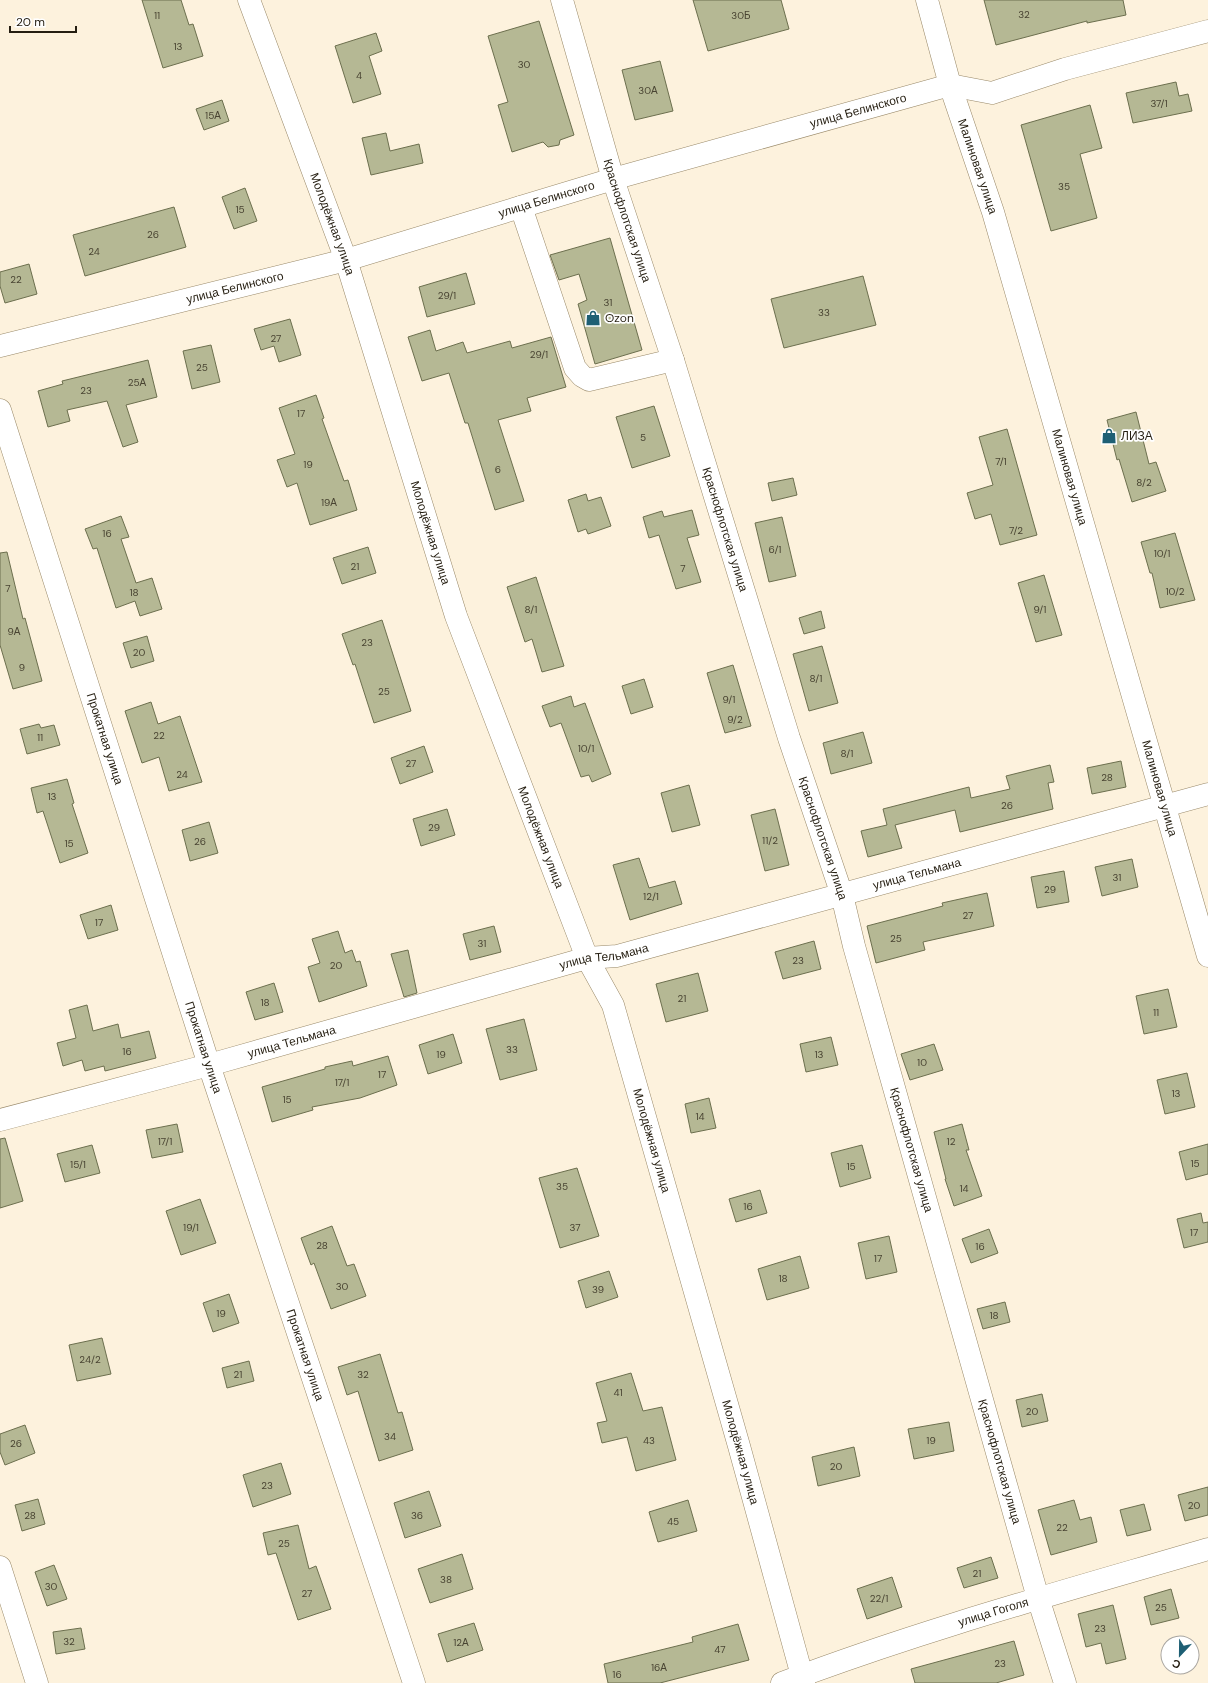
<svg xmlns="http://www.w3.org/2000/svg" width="1208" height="1683" viewBox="0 0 1208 1683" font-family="'DM Sans',sans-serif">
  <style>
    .building { fill: #b5b894; stroke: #6c6f4e }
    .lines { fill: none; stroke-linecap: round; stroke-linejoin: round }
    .street-casing { stroke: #998969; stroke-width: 23 }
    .secondary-casing { stroke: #998969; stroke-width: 23 }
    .street { stroke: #fff; stroke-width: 22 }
    .secondary { stroke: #fff; stroke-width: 22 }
    .labels { text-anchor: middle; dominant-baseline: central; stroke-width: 3.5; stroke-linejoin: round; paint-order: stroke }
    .number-label { font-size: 10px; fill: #494432 }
    .street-label { font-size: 12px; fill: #251e11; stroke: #fff }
    .poi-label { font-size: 12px; fill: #251e11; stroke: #fff; text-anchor: start }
  </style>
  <rect width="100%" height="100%" fill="#fdf2dd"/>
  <g class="building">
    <path d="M142,0H181L189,25L193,24L203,56L163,68Z"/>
    <path d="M693,0H781L789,29L708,51Z"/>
    <path d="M984,0H1123L1126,15L1087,23V21L996,45Z"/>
    <path d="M539,21L574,135L560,140L559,145L548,147L543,142L512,152L498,105L508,102L488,36Z"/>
    <path d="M376,33L382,51L369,56L381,94L353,103L335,46Z"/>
    <path d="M660,61L673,111L635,120L622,70Z"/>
    <path d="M1176,82L1179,96L1188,94L1192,111L1133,123L1126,93Z"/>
    <path d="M222,100L229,121L204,130L196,109Z"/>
    <path d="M1090,105L1102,148L1080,154L1097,218L1051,231L1021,125Z"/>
    <path d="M386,133L390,151L419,144L423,163L371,175L362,138Z"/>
    <path d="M245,188L257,221L234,229L222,197Z"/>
    <path d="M174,207L186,247L85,276L73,235Z"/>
    <path d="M610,238L642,350L595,364L578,304L587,300L579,274L559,280L550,255Z"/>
    <path d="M29,264L37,294L5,303L0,286V272Z"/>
    <path d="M466,273L475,304L427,317L419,287Z"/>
    <path d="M863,276L876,325L784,348L771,299Z"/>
    <path d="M290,319L301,355L279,362L274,346L261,350L254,329Z"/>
    <path d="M430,330L436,351L463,342L467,353L510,341L512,348L551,337L566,387L527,398L531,411L498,420L524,501L495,510L468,423H465L449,373L422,381L408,337Z"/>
    <path d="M211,345L220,382L192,389L183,351Z"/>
    <path d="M148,360L157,397L126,405L138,442L123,447L107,401L67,410L70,421L48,427L38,391L63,384L62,381Z"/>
    <path d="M316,395L324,418L322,419L344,481L348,480L357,510L310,525L297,483L287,487L277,460L295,454L279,408Z"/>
    <path d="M654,406L670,456L632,468L616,417Z"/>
    <path d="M1136,412L1149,464L1156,462L1166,491L1132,502L1119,459L1117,460L1107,420Z"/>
    <path d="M1007,429L1037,535L1000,545L991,514L975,519L967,493L993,485L979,437Z"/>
    <path d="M793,478L797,495L772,501L768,483Z"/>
    <path d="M586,494L588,501L601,497L611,526L588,534L586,529L578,532L568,500Z"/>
    <path d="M692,510L699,535L687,538L701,582L676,589L659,535L649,538L643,517L662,511L664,517Z"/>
    <path d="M121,516L129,537L121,539L136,583L152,578L162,609L140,616L135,601L116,608L97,548L93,549L85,529Z"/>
    <path d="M782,517L796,576L769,582L755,523Z"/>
    <path d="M1175,533L1195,600L1160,608L1152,573H1150L1141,542Z"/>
    <path d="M368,547L376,573L342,584L333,558Z"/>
    <path d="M7,552L23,619L25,618L42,681L13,689L0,645V553Z"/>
    <path d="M1044,575L1062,635L1036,642L1018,583Z"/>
    <path d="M536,577L564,666L542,672L532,639L525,642L507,587Z"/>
    <path d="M821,611L825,628L804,634L799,618Z"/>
    <path d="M382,620L411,711L374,723L355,664L353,665L342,634Z"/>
    <path d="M147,636L154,661L131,668L123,643Z"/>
    <path d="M822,646L838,703L809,711L793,654Z"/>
    <path d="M733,665L751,726L725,733L707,673Z"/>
    <path d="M644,679L653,707L631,714L622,686Z"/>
    <path d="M571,696L574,707L585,703L611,774L592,782L589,775L581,777L561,723L550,727L542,706Z"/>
    <path d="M151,702L158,724L180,716L202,782L169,791L159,757L142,763L125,711Z"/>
    <path d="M39,724L41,728L54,725L60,745L27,754L20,729Z"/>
    <path d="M863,732L872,763L831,774L823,743Z"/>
    <path d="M424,746L433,772L400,784L391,758Z"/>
    <path d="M1121,761L1126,787L1092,794L1087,768Z"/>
    <path d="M1050,765L1054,782L1048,783L1053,809L960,832L955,810L895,825L902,848L868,857L861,831L887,825L883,809L969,787L971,798L1010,789L1006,776Z"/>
    <path d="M67,779L74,803L72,804L88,853L60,863L43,811L37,813L31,788Z"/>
    <path d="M689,785L700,825L672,832L661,793Z"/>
    <path d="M447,809L455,835L421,846L413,819Z"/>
    <path d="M775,809L789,865L765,871L751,815Z"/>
    <path d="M209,822L218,853L190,861L182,830Z"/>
    <path d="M639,858L649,888L675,881L682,904L630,920L613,865Z"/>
    <path d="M1132,859L1138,887L1102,896L1095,867Z"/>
    <path d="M1064,871L1069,902L1037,908L1031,877Z"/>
    <path d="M987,893L994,926L923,942L925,950L876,963L867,926L943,906L942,903Z"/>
    <path d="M111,905L118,930L88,939L80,915Z"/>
    <path d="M494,926L501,952L470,960L463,934Z"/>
    <path d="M338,931L345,953L352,950L356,962L360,961L367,986L319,1002L308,967L320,963L312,939Z"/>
    <path d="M814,941L821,969L783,979L775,952Z"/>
    <path d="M408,950L417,993L404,997L391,954Z"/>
    <path d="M698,973L708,1011L666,1022L656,984Z"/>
    <path d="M274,983L283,1012L255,1020L246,992Z"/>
    <path d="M1168,989L1177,1027L1144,1034L1136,996Z"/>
    <path d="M87,1005L93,1031L118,1024L121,1038L149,1031L156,1058L105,1071L104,1066L85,1071L82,1060L63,1066L57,1043L76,1038L69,1010Z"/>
    <path d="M524,1019L537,1070L500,1080L486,1029Z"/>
    <path d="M453,1034L462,1063L428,1074L419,1045Z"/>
    <path d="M831,1037L838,1065L806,1072L800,1044Z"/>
    <path d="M934,1044L943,1070L910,1080L901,1054Z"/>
    <path d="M388,1056L397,1085L360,1098L312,1107L313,1110L272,1122L262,1087L325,1069V1067L352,1061L353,1066Z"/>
    <path d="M1187,1073L1195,1107L1165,1114L1157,1080Z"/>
    <path d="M709,1098L716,1128L691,1133L685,1104Z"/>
    <path d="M177,1124L183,1152L152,1158L146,1130Z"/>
    <path d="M962,1124L969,1150H966L982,1196L954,1206L945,1179H946L934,1132Z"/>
    <path d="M5,1138L23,1201L0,1208V1139Z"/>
    <path d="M1208,1144V1174L1186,1180L1179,1152Z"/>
    <path d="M92,1145L100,1173L65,1182L57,1154Z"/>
    <path d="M862,1145L871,1178L840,1187L831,1153Z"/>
    <path d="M577,1168L599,1236L560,1248L539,1178Z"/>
    <path d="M760,1190L767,1213L736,1222L729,1199Z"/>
    <path d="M200,1199L216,1243L181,1255L166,1211Z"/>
    <path d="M1201,1213L1203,1223L1208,1222V1242L1184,1248L1177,1219Z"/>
    <path d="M332,1226L347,1266L354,1264L366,1296L331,1309L314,1263L311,1265L301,1238Z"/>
    <path d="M989,1229L998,1253L971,1263L962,1239Z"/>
    <path d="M889,1236L897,1272L866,1279L858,1243Z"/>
    <path d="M800,1256L809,1288L767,1300L758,1269Z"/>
    <path d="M609,1271L618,1297L586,1308L578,1281Z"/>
    <path d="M229,1294L239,1323L213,1332L203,1303Z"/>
    <path d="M1005,1302L1010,1322L983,1329L977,1309Z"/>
    <path d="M102,1338L111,1374L77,1381L69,1345Z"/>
    <path d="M380,1354L398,1413L402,1412L413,1450L379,1461L358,1391L347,1395L338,1367Z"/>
    <path d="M249,1361L254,1381L227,1388L222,1368Z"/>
    <path d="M631,1373L643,1411L662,1407L676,1460L636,1471L627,1437L602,1443L597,1423L607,1421L596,1383Z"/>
    <path d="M1042,1394L1048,1421L1022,1427L1016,1400Z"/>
    <path d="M949,1422L954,1451L914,1459L908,1429Z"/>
    <path d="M25,1425L35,1453L5,1465L0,1452V1434Z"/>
    <path d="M854,1447L860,1476L818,1486L812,1457Z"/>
    <path d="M281,1463L291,1494L253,1507L243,1475Z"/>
    <path d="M1208,1487V1515L1185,1521L1178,1495Z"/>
    <path d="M429,1491L441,1526L405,1538L394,1503Z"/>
    <path d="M38,1499L45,1524L22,1531L15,1505Z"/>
    <path d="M688,1500L697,1531L658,1542L649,1512Z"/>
    <path d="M1074,1500L1080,1520L1091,1517L1097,1542L1051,1555L1038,1510Z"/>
    <path d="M1144,1504L1151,1530L1127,1536L1120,1510Z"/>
    <path d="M298,1525L309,1569L316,1566L331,1609L298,1620L276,1553L268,1555L263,1533Z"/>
    <path d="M462,1554L473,1589L430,1603L418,1569Z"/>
    <path d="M991,1557L998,1578L964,1588L957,1568Z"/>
    <path d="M54,1565L67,1599L47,1606L35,1572Z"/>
    <path d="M892,1577L902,1607L867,1619L857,1589Z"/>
    <path d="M1171,1589L1179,1618L1151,1625L1144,1597Z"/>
    <path d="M1113,1605L1126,1659L1106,1664L1101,1643L1086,1647L1078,1614Z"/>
    <path d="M474,1623L483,1650L447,1662L438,1634Z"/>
    <path d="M738,1624L749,1660L660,1683H608L604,1664L693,1642L692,1637Z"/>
    <path d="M81,1628L85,1649L56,1654L53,1632Z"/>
    <path d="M1014,1641L1024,1675L996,1683H915L911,1669Z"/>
  </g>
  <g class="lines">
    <g class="street-casing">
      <g id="street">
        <path id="s1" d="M249,0L346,260L456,616L587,958L613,1005L739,1446L804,1683"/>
        <path id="s2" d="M562,0L613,179L673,360L789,738L842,895L854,946L1038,1598L1065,1683"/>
        <path d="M521,207L575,368L582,376L589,380L673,360"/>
        <path id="s3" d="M0,346L346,260L613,179L950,85L992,93L1065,69L1208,31"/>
        <path id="s4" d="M0,410L209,1065L414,1683"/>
        <path id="s5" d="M0,1120L209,1065L587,958L617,956L1208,794"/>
        <path d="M0,1567L37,1683"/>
        <path id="s6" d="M782,1683C921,1630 1065,1591 1208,1549"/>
      </g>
    </g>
    <g class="secondary-casing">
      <g id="secondary">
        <path id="s7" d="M927,0L950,85L993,212L1208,956"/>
      </g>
    </g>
    <use href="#street" class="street"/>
    <use href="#secondary" class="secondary"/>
  </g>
  <defs>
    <g id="shop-bare" transform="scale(1.2)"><path d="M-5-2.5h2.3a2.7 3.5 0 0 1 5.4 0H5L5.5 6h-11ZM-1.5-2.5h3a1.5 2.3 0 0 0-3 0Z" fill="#1e5f74" stroke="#fff" stroke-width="2.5" paint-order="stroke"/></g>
  </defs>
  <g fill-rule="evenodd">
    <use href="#shop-bare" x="593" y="318"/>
    <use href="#shop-bare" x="1109" y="436"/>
  </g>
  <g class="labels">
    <g class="number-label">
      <text x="1024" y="14">32</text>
      <text x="157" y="15">11</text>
      <text x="741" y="15">30Б</text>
      <text x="178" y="46">13</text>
      <text x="524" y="64">30</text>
      <text x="359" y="75">4</text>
      <text x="648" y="90">30А</text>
      <text x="1159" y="103">37/1</text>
      <text x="213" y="115">15А</text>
      <text x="1064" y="186">35</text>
      <text x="240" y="209">15</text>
      <text x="153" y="234">26</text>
      <text x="94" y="251">24</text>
      <text x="16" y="279">22</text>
      <text x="447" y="295">29/1</text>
      <text x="608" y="302">31</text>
      <text x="824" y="312">33</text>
      <text x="276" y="338">27</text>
      <text x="539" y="354">29/1</text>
      <text x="202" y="367">25</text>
      <text x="137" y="382">25А</text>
      <text x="86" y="390">23</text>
      <text x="301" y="413">17</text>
      <text x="643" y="437">5</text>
      <text x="1001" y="461">7/1</text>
      <text x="308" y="464">19</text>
      <text x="498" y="469">6</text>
      <text x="1144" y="482">8/2</text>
      <text x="329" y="502">19А</text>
      <text x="1016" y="530">7/2</text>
      <text x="107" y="533">16</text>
      <text x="775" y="549">6/1</text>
      <text x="1162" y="553">10/1</text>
      <text x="355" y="566">21</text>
      <text x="683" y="568">7</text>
      <text x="8" y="588">7</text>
      <text x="1175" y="591">10/2</text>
      <text x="134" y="592">18</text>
      <text x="531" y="609">8/1</text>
      <text x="1040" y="609">9/1</text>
      <text x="14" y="631">9А</text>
      <text x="367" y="642">23</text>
      <text x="139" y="652">20</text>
      <text x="22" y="667">9</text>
      <text x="816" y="678">8/1</text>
      <text x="384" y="691">25</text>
      <text x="729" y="699">9/1</text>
      <text x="735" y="719">9/2</text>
      <text x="159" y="735">22</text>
      <text x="40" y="737">11</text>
      <text x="586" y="748">10/1</text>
      <text x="847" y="753">8/1</text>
      <text x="411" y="763">27</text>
      <text x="182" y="774">24</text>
      <text x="1107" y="777">28</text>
      <text x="52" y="796">13</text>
      <text x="1007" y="805">26</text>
      <text x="434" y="827">29</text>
      <text x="770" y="840">11/2</text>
      <text x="200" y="841">26</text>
      <text x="69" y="843">15</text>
      <text x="1117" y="877">31</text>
      <text x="1050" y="889">29</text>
      <text x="651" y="896">12/1</text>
      <text x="968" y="915">27</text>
      <text x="99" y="922">17</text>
      <text x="896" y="938">25</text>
      <text x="482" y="943">31</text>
      <text x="798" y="960">23</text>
      <text x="336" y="965">20</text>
      <text x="682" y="998">21</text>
      <text x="265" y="1002">18</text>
      <text x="1156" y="1012">11</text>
      <text x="512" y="1049">33</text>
      <text x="127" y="1051">16</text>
      <text x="441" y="1054">19</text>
      <text x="819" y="1054">13</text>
      <text x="922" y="1062">10</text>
      <text x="382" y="1074">17</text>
      <text x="342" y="1082">17/1</text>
      <text x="1176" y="1093">13</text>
      <text x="287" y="1099">15</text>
      <text x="700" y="1116">14</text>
      <text x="165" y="1141">17/1</text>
      <text x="951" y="1141">12</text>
      <text x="1195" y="1163">15</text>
      <text x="78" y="1164">15/1</text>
      <text x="851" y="1166">15</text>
      <text x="562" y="1186">35</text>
      <text x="964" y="1188">14</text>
      <text x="748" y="1206">16</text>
      <text x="191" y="1227">19/1</text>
      <text x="575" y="1227">37</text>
      <text x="1194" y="1232">17</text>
      <text x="322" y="1245">28</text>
      <text x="980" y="1246">16</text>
      <text x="878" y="1258">17</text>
      <text x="783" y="1278">18</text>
      <text x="342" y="1286">30</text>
      <text x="598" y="1289">39</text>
      <text x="221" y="1313">19</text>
      <text x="994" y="1315">18</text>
      <text x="90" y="1359">24/2</text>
      <text x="238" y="1374">21</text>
      <text x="363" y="1374">32</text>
      <text x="618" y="1392">41</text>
      <text x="1032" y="1411">20</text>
      <text x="390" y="1436">34</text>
      <text x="649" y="1440">43</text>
      <text x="931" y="1440">19</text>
      <text x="16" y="1443">26</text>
      <text x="836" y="1466">20</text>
      <text x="267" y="1485">23</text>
      <text x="1194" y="1505">20</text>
      <text x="30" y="1515">28</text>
      <text x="417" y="1515">36</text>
      <text x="673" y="1521">45</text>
      <text x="1062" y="1527">22</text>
      <text x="284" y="1543">25</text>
      <text x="977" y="1573">21</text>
      <text x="446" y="1579">38</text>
      <text x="51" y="1586">30</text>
      <text x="307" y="1593">27</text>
      <text x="879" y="1598">22/1</text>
      <text x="1161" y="1607">25</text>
      <text x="1100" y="1628">23</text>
      <text x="69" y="1641">32</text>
      <text x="461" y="1642">12А</text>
      <text x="720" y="1649">47</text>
      <text x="1000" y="1663">23</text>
      <text x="659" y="1667">16А</text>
      <text x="617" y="1674">16</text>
    </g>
    <g class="street-label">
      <text stroke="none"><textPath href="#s3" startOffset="890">улица Белинского</textPath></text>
      <text stroke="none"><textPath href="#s7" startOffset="174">Малиновая улица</textPath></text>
      <text stroke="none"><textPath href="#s3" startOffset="566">улица Белинского</textPath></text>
      <text stroke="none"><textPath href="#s2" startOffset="230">Краснофлотская улица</textPath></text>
      <text stroke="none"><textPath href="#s1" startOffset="239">Молодёжная улица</textPath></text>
      <text stroke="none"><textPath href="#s3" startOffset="242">улица Белинского</textPath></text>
      <text stroke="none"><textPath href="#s7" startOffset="498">Малиновая улица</textPath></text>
      <text stroke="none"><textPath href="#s2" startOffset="554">Краснофлотская улица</textPath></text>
      <text stroke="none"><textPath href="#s1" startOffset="563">Молодёжная улица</textPath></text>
      <text stroke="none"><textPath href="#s4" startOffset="345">Прокатная улица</textPath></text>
      <text stroke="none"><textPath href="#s7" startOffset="822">Малиновая улица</textPath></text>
      <text stroke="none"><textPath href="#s1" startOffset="887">Молодёжная улица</textPath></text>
      <text stroke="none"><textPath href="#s2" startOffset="878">Краснофлотская улица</textPath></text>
      <text stroke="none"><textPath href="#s5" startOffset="950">улица Тельмана</textPath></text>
      <text stroke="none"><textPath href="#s5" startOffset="626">улица Тельмана</textPath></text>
      <text stroke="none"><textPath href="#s5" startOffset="302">улица Тельмана</textPath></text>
      <text stroke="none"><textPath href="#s4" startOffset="669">Прокатная улица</textPath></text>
      <text stroke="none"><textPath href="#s1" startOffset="1211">Молодёжная улица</textPath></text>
      <text stroke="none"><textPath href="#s2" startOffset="1202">Краснофлотская улица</textPath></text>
      <text stroke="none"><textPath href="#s4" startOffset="993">Прокатная улица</textPath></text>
      <text stroke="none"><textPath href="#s1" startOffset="1535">Молодёжная улица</textPath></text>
      <text stroke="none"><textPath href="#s2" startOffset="1526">Краснофлотская улица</textPath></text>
      <text stroke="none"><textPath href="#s6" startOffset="223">улица Гоголя</textPath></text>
    </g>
    <g class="poi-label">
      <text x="605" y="318">Ozon</text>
      <text x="1121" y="436">ЛИЗА</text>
    </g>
  </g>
  <g transform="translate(1180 1655) rotate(202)"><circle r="19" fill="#ffffff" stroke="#a8a5a0"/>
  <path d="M0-3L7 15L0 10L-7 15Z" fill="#1e5f74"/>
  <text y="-6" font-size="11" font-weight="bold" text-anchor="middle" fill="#251e11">С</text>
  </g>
  <path d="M10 26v6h66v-6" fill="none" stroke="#251e11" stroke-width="2"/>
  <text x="16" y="26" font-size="12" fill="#251e11" stroke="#ffffff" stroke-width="3" paint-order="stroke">20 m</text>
</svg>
